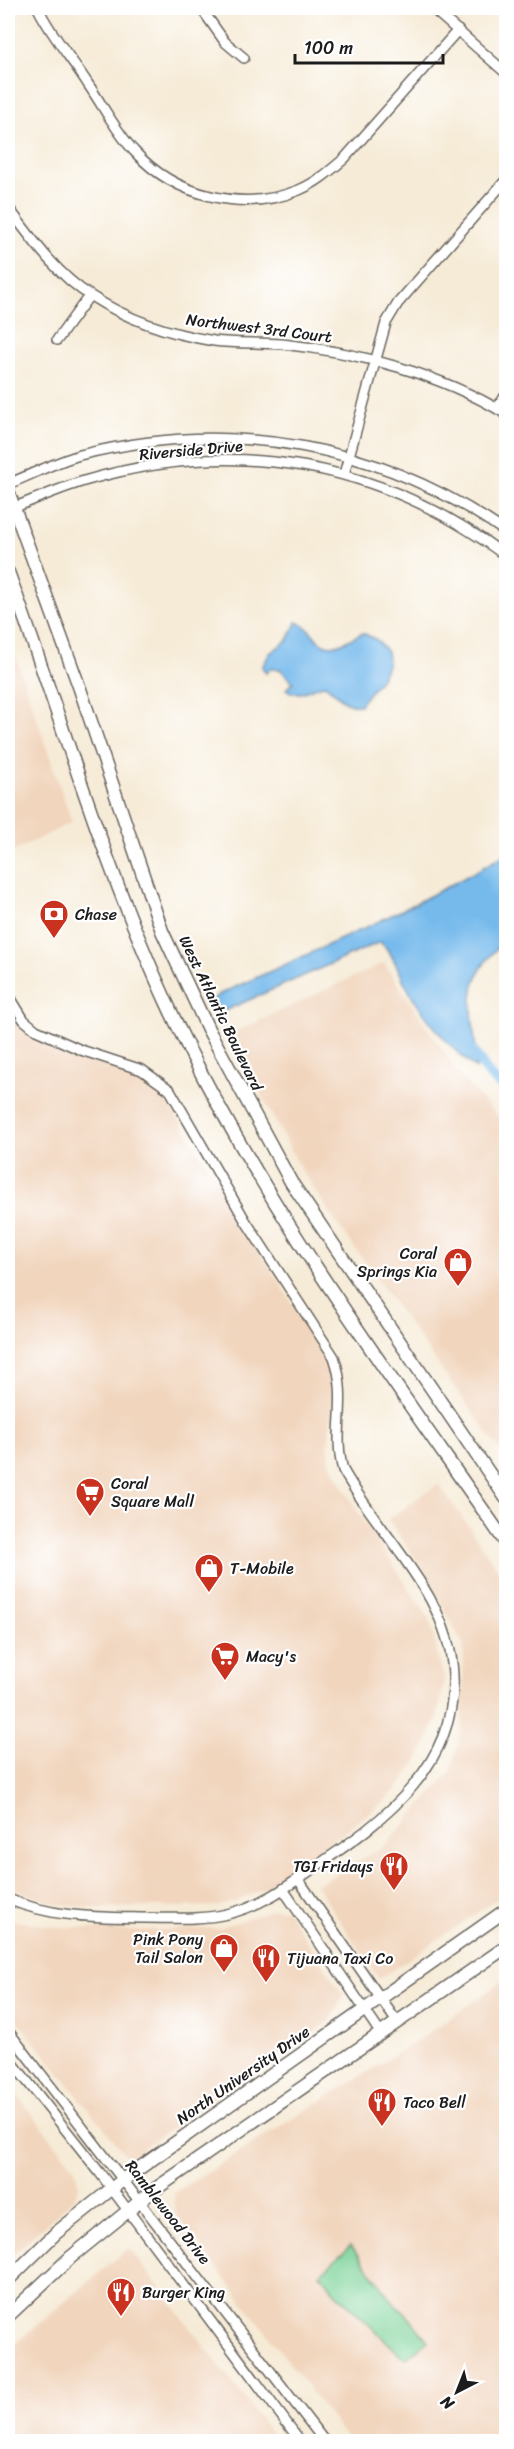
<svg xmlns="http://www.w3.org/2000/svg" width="514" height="2449" viewBox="0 0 514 2449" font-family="Sriracha,sans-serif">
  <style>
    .built { fill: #f1d5bd }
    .grass { fill: #7ad297; stroke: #4b775a; stroke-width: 1.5 }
    .water { fill: #76baec; stroke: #496b84; stroke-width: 1.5 }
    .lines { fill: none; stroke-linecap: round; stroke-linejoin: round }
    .canal { stroke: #76baec; stroke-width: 10 }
    .minor-casing { stroke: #68645d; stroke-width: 12 }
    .major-casing { stroke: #68645d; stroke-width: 15 }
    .minor { stroke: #fff; stroke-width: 9 }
    .major { stroke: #fff; stroke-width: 12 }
    .labels { text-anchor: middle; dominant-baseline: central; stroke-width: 4.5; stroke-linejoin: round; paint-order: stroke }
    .street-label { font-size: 16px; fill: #1c1c1c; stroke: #fff }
    .poi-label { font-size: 16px; fill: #1c1c1c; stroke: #fff; text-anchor: start }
  </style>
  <rect width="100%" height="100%" fill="#fff"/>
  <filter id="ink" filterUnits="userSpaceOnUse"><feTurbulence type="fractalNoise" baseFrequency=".0167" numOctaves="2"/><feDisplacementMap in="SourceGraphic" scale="12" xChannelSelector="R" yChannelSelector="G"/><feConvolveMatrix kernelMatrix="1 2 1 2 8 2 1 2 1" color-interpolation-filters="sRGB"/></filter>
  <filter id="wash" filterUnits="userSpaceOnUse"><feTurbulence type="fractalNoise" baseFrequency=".008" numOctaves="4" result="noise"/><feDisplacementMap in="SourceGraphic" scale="24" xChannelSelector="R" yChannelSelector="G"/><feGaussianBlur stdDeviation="1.35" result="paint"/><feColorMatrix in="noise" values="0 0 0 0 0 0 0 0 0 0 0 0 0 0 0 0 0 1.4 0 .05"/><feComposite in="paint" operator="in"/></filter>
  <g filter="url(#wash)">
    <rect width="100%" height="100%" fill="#f6ebd7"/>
    <g class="built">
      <path d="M8,635L72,822L8,854Z"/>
      <path d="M384,963L460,1076L506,1125V1459L336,1222L301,1169L229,1035Z"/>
      <path d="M8,1010L34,1037L148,1083L161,1092L170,1105L324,1355L332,1378L333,1406L328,1442L330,1463L354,1506L430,1620L444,1680L437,1719L423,1751L403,1782L383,1802L293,1871L266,1888L235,1902L217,1906L92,1908L56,1904L8,1888Z"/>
      <path d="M439,1484L506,1581V1893L379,1979L316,1885L386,1845L451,1772L462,1727L464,1646L423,1569L388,1519Z"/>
      <path d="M274,1909H286L344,1996L328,2023L128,2158L8,2009V1920L56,1927L134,1931L220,1928Z"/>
      <path d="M506,1979V2441H349L176,2214L174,2193L417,2041Z"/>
      <path d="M8,2083L75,2169L79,2187L74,2198L8,2259Z"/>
      <path d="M129,2248L277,2441H8V2350Z"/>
    </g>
    <path class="grass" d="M351,2245L396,2305L404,2311L428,2341L405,2359L335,2292L320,2274Z"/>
    <g class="water">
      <path d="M297,622C306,626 310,630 316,638C330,655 346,640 363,633L377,640L387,652C392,674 370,688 360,705C346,708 336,692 325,685C310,686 300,700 286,689L293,682L280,669H270L266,673L262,667L270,653L288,640Z"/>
      <path d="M506,854V939C454,988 477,1008 476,1069C451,1048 428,1022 411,994C400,977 396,956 380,942L215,1015L209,1002L220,994C317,950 415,908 506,854Z"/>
    </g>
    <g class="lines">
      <path class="canal" d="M469,1045L490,1076L506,1090"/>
    </g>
  </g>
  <g filter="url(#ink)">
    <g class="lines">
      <g class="minor-casing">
        <g id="minor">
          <path d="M38,8C51,35 72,59 88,84C103,106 117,133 135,152C175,196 243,213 299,190C316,183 330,171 344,159L458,30"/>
          <path d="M201,8L225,42L244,58"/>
          <path d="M432,8L506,73"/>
          <path d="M8,207C31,238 57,275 91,296C128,320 170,334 214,341C236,344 260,342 282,344C358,352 441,374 506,414"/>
          <path d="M57,340L89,296"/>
          <path d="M497,408L506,395"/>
          <path d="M344,474L386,323L398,303L506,180"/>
          <path d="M8,484C31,475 55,462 80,455C230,417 379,444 506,532"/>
          <path d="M8,510C33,500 58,489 84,481C235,436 381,462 506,556"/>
          <path d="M8,994L24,1020L36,1030L81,1050L142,1070L170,1090L245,1220L334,1357C349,1400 332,1432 343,1470C380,1537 450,1595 453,1675C457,1765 386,1819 318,1865C290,1885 262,1906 227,1914C201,1920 173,1918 146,1918C97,1917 53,1918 8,1899"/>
          <path d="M298,1879L397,2022"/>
          <path d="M283,1889L381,2034"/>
          <path d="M8,2031L325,2442"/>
          <path d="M8,2057L100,2173L301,2442"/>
        </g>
      </g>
      <g class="major-casing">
        <g id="major">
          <path d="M8,491L80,689L162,931L208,1029L291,1182L506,1498"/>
          <path d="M8,572C62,718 104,870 171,1012C260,1202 387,1371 506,1543"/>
          <path d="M8,2280L56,2233L124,2179L506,1910"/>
          <path d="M8,2316L71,2257L154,2190L506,1947"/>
        </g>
      </g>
      <use href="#minor" class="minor"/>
      <use href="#major" class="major"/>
    </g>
  </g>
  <defs>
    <g id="bank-pin" transform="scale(1.5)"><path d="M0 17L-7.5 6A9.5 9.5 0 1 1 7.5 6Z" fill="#c8321e" stroke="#fff"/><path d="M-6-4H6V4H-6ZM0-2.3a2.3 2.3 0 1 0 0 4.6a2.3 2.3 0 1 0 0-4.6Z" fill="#fff"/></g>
    <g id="shop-pin" transform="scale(1.5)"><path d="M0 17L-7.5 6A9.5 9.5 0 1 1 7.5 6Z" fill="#c8321e" stroke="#fff"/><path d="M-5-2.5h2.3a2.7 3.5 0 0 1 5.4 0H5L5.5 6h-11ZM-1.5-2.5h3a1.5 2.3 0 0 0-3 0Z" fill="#fff"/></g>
    <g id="supermarket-pin" transform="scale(1.5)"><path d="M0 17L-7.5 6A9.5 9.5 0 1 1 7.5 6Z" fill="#c8321e" stroke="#fff"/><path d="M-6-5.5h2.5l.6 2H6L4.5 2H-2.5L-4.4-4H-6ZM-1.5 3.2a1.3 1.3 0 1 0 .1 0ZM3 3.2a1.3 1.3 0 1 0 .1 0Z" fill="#fff"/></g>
    <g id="restaurant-pin" transform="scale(1.5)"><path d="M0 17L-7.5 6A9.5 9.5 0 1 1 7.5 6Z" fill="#c8321e" stroke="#fff"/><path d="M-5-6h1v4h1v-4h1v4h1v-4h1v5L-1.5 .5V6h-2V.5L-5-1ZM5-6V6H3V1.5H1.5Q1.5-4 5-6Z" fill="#fff"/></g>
  </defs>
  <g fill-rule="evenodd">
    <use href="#bank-pin" x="54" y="914"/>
    <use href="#shop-pin" x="458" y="1262"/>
    <use href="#supermarket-pin" x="90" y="1492"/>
    <use href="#shop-pin" x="209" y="1568"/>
    <use href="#supermarket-pin" x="225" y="1656"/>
    <use href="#restaurant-pin" x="394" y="1866"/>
    <use href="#shop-pin" x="224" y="1948"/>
    <use href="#restaurant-pin" x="266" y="1958"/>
    <use href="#restaurant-pin" x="382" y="2102"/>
    <use href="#restaurant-pin" x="121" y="2292"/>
  </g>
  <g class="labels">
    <g class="street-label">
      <text transform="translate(259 328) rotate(7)">Northwest 3rd Court</text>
      <text transform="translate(191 450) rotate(-5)">Riverside Drive</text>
      <text transform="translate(221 1013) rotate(64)">West Atlantic Boulevard</text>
      <text transform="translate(243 2075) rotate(-35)">North University Drive</text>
      <text transform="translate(168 2212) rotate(52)">Ramblewood Drive</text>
    </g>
    <g class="poi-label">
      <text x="75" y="914">Chase</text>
      <text x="437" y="1253" text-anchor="end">Coral<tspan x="437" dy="18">Springs Kia</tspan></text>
      <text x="111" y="1483">Coral<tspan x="111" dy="18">Square Mall</tspan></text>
      <text x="230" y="1568">T-Mobile</text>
      <text x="246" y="1656">Macy's</text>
      <text x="373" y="1866" text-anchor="end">TGI Fridays</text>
      <text x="203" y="1939" text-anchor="end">Pink Pony<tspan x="203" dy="18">Tail Salon</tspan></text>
      <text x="287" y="1958">Tijuana Taxi Co</text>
      <text x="403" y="2102">Taco Bell</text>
      <text x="142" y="2292">Burger King</text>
    </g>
  </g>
  <rect width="514" height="2449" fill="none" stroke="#fff" stroke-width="30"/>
  <g transform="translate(457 2392) rotate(222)" stroke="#ffffff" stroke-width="4.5" paint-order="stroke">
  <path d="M0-4.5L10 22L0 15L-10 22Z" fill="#1c1c1c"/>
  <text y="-9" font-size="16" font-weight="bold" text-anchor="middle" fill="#1c1c1c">N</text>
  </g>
  <path d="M295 54v9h148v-9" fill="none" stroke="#1c1c1c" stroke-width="3"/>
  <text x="304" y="54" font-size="18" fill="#1c1c1c" stroke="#ffffff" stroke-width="4.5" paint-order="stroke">100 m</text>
</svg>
